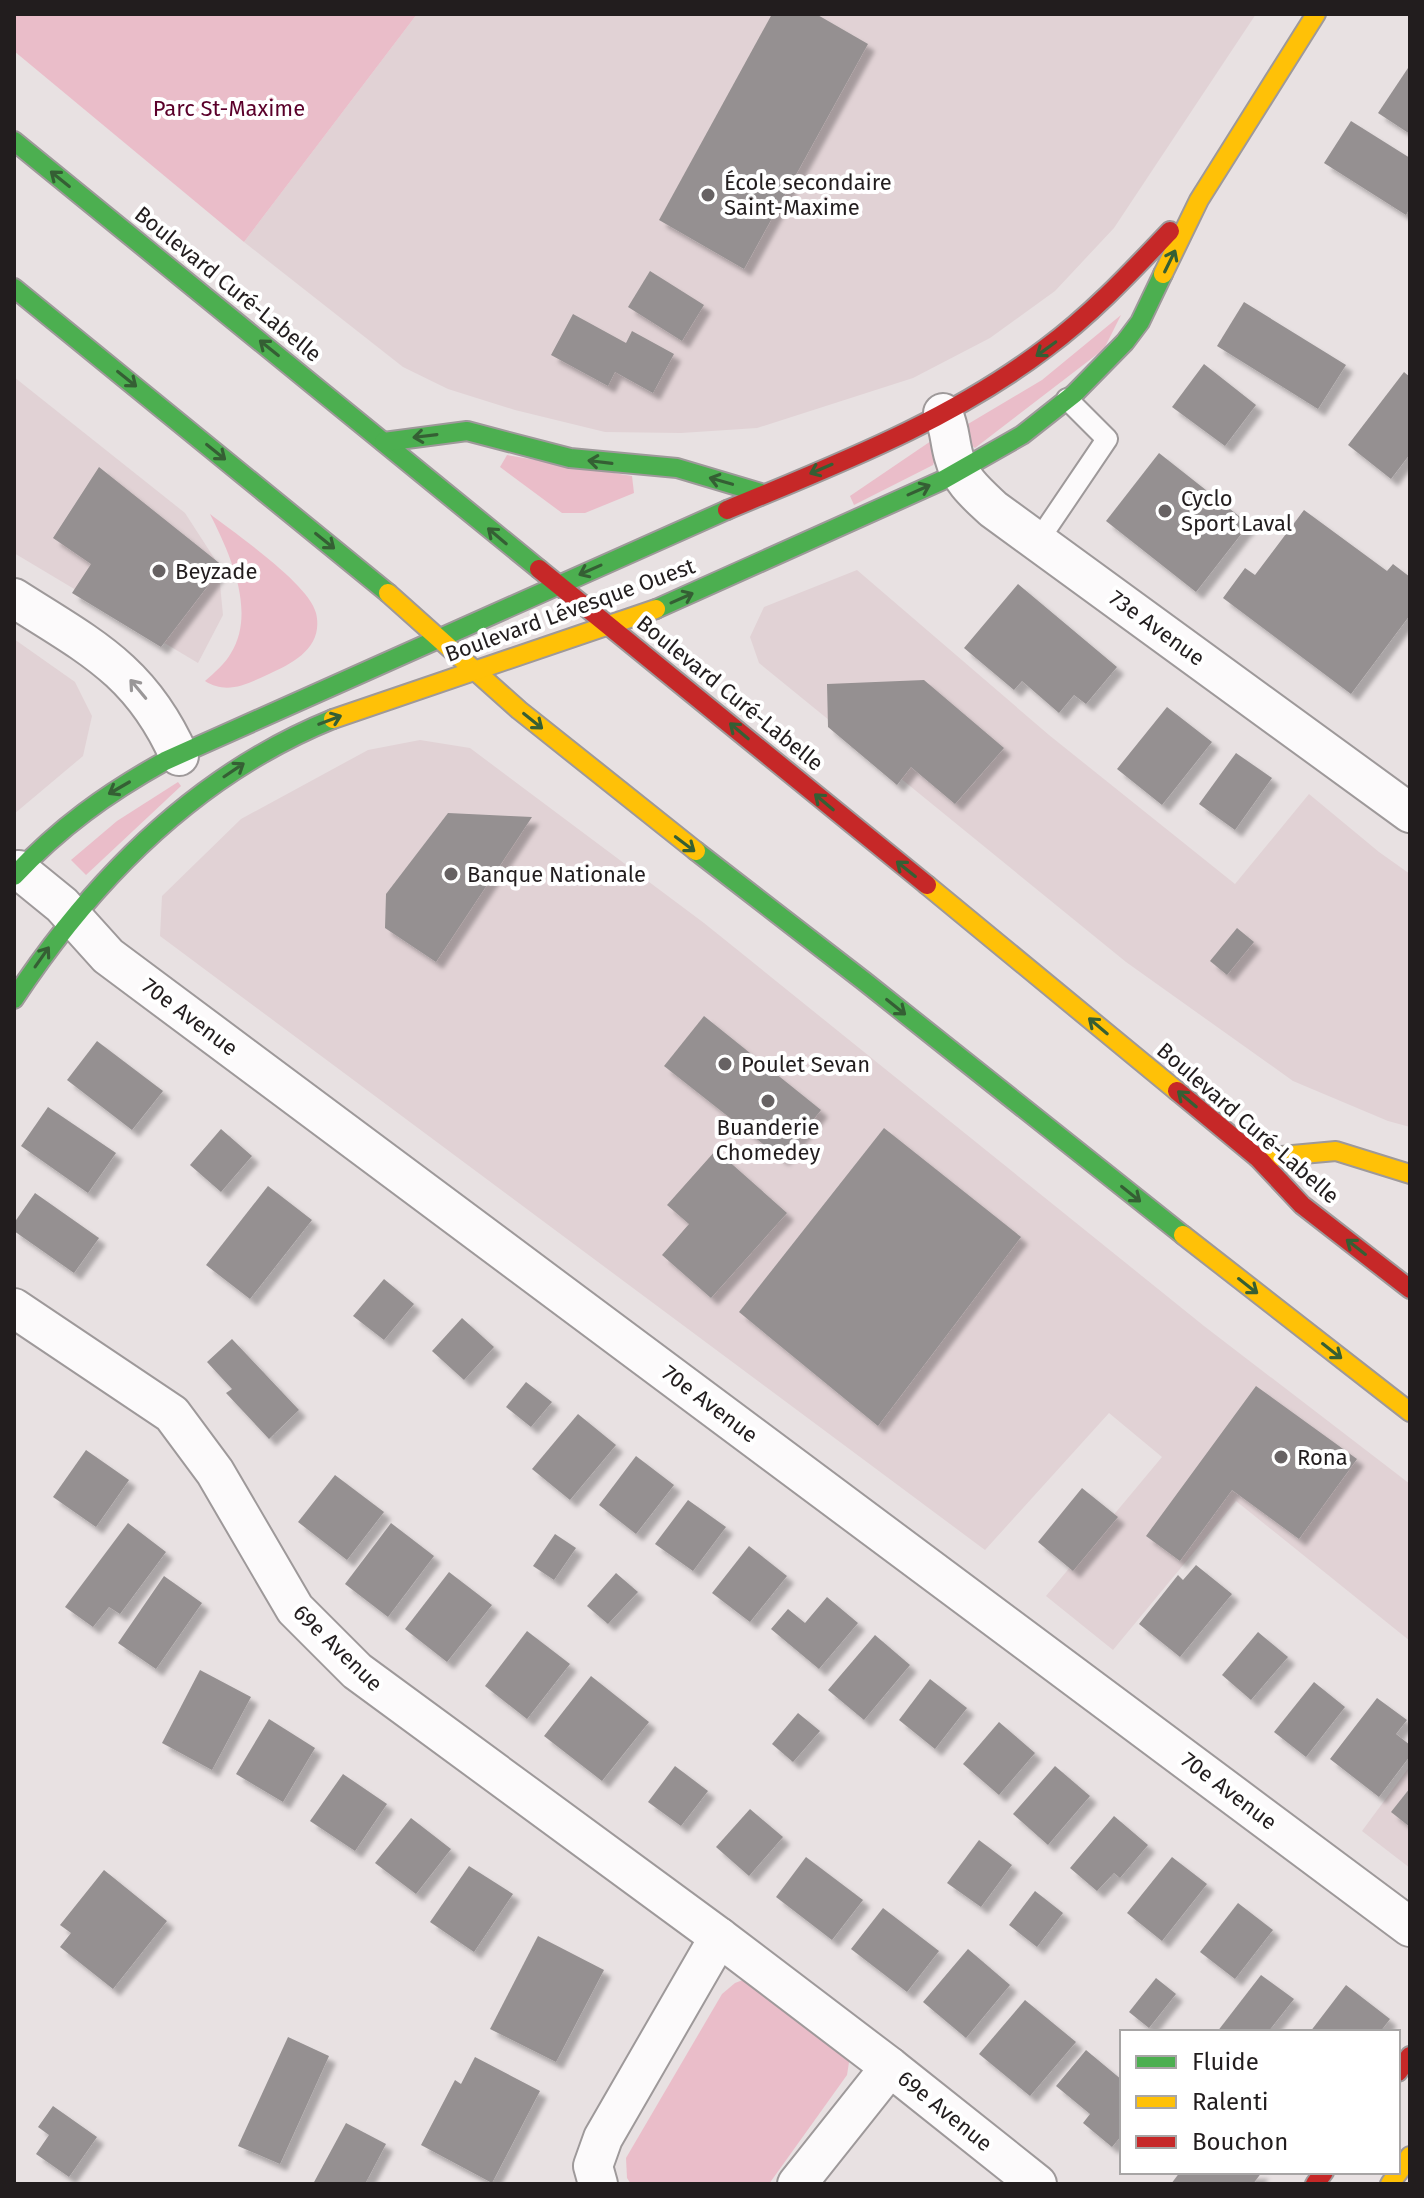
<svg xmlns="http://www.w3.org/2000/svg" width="1424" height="2198" viewBox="0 0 1424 2198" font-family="'Fira Sans',sans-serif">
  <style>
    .built { fill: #e1d2d5 }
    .green { fill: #eabdc9 }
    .building { fill: #959091; filter: url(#shadow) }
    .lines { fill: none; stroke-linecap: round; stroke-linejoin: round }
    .lane-casing { stroke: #9e999a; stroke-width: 24 }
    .street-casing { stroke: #9e999a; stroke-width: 42 }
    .fast-casing { stroke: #9e999a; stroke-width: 22 }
    .slow-casing { stroke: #9e999a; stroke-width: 22 }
    .jam-casing { stroke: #9e999a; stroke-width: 22 }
    .lane { stroke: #fcfafb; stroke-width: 20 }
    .street { stroke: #fcfafb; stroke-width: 38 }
    .fast { stroke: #4caf50; stroke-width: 18 }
    .slow { stroke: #ffc107; stroke-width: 18 }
    .jam { stroke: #c62828; stroke-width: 18 }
    .oneway { stroke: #355f34 }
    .oneway2 { stroke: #9a9798 }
    .poi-dot { fill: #676263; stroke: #fff; stroke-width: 3 }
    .labels { text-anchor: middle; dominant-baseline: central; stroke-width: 8; stroke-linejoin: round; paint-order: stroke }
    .park-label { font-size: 22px; fill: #5a002a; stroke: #fff }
    .poi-label { font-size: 22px; fill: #221d1e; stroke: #fff; text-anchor: start }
    .street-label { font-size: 22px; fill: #221d1e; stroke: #fff }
  </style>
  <defs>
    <filter id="shadow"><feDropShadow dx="7" dy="7" stdDeviation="2" flood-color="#0004"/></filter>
  </defs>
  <rect width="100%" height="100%" fill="#e8e1e2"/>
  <g class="built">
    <path d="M417,14H1256L1114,228L1055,291L990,338L913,378L757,428L681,433L605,432L515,410L448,389L403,367L244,242Z"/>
    <path d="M14,377L185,513L218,564L223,615L198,663L14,553Z"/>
    <path d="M857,570L1049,735L1235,884L1309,794L1379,852L1410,874V1127L1388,1121L1293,1081L1126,962L759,663L750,637L764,607Z"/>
    <path d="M14,639L75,682L92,716L83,756L14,814Z"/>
    <path d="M420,740L470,748L704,923L1204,1326L1410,1484V1641L1236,1501L1113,1650L1046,1596L1162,1457L1109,1413L985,1550L160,936L162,896L241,819L368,750Z"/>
    <path d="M1410,1766V1868L1362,1831Z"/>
  </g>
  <g class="green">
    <path d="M14,14H417L244,242L14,51Z"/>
    <path d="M1121,315L1104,349L975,448L967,442L968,424L1042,380Z"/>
    <path d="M931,441L939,448L933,465L854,505L850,496Z"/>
    <path d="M507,455L632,476L634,493L585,513H562L500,467Z"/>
    <path d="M210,514C236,534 309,584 316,613C324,647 294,663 269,674C247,684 227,695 205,681C215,672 225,664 231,653C257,611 229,552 210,514Z"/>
    <path d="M178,782L181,786L86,875L71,860L117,821Z"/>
    <path d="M748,1978L850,2056L847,2075L769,2184H631L627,2178L626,2158L722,1994L735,1983Z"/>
  </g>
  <g class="building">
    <path d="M772,14H816L868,44L744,269L659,220Z"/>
    <path d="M1410,65V134L1378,113Z"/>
    <path d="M1351,121L1410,158V208L1406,215L1324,163Z"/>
    <path d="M650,271L704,305L682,341L628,307Z"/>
    <path d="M1244,302L1346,365L1318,409L1217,346Z"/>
    <path d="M573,314L626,343L632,331L674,354L653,393L615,372L608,386L551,355Z"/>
    <path d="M1204,364L1256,405L1225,446L1172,407Z"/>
    <path d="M1404,372L1410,377V454L1391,479L1348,445Z"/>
    <path d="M1159,453L1249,524L1196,592L1106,521Z"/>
    <path d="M99,467L223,566L161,647L72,593L91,564L53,538Z"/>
    <path d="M1304,510L1387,571L1393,564L1410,577V615L1351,694L1223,598L1245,568L1255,575Z"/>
    <path d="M1018,584L1117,667L1086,704L1074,695L1059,713L1022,681L1014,690L964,648Z"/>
    <path d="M924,680L1004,748L955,804L911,767L897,785L828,727L827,684Z"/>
    <path d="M1167,707L1212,742L1162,805L1117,769Z"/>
    <path d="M1236,753L1272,778L1235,830L1199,804Z"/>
    <path d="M448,813L532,817L436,962L385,928L386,894Z"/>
    <path d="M1237,928L1254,942L1227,975L1210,961Z"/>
    <path d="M704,1016L821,1110L782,1159L664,1066Z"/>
    <path d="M97,1041L163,1091L132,1130L67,1080Z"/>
    <path d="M48,1107L116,1153L88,1193L21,1146Z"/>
    <path d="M884,1128L1021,1237L878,1426L739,1312Z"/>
    <path d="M221,1129L252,1156L221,1192L190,1165Z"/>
    <path d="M716,1150L787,1213L711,1298L662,1255L689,1224L667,1205Z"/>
    <path d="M268,1186L312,1220L250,1299L206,1265Z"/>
    <path d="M35,1193L99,1238L74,1273L14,1231V1223Z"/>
    <path d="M384,1279L414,1304L384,1340L353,1316Z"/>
    <path d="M462,1318L494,1347L464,1380L432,1351Z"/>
    <path d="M232,1339L299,1410L269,1439L226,1393L232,1389L207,1362Z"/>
    <path d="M526,1382L552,1402L531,1427L506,1407Z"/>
    <path d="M1256,1386L1357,1459L1299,1539L1232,1490L1180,1561L1146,1536Z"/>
    <path d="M578,1414L616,1445L570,1500L532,1469Z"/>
    <path d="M86,1450L129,1480L96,1527L53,1497Z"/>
    <path d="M636,1456L674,1485L636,1534L599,1505Z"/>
    <path d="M335,1475L384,1512L347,1560L298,1522Z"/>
    <path d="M1082,1488L1118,1517L1073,1571L1038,1542Z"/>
    <path d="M688,1500L726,1527L693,1571L655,1544Z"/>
    <path d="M128,1523L166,1552L120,1614L109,1607L93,1627L65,1607Z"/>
    <path d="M391,1523L434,1556L388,1617L345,1584Z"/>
    <path d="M555,1534L576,1548L554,1580L533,1566Z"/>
    <path d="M749,1546L787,1576L750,1622L712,1593Z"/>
    <path d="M1196,1565L1232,1594L1180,1657L1139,1624L1178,1575L1183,1580Z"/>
    <path d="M449,1572L492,1605L447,1662L405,1629Z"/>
    <path d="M616,1573L638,1592L608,1624L587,1606Z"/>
    <path d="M164,1576L202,1603L156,1669L118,1643Z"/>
    <path d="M827,1597L858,1623L819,1669L771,1629L788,1609L805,1623Z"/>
    <path d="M527,1631L570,1664L527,1719L485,1686Z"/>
    <path d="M1258,1632L1288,1657L1251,1700L1222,1675Z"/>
    <path d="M875,1635L910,1665L864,1720L828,1690Z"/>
    <path d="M200,1670L251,1697L212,1770L162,1743Z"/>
    <path d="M591,1676L649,1722L602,1781L544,1736Z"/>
    <path d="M930,1679L967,1708L935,1749L899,1720Z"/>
    <path d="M1314,1682L1345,1707L1306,1757L1274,1732Z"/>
    <path d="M1377,1698L1407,1720L1396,1734L1410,1745V1756L1379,1797L1330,1759Z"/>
    <path d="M798,1713L820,1731L793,1762L772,1744Z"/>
    <path d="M269,1719L315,1748L283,1802L236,1774Z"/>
    <path d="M999,1722L1035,1753L999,1795L963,1764Z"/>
    <path d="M675,1766L708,1791L681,1826L648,1802Z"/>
    <path d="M1055,1766L1090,1796L1048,1845L1013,1814Z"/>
    <path d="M343,1774L387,1804L355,1851L310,1821Z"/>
    <path d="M1410,1788V1827L1391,1812Z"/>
    <path d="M750,1809L783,1837L749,1876L716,1847Z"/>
    <path d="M1114,1816L1148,1845L1120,1878L1114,1873L1097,1891L1070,1868Z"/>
    <path d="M411,1818L451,1849L416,1894L375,1863Z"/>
    <path d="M979,1840L1012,1865L981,1907L947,1883Z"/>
    <path d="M806,1857L863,1900L832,1940L776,1897Z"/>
    <path d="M1172,1857L1207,1884L1162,1941L1127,1913Z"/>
    <path d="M469,1866L513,1894L474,1952L430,1922Z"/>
    <path d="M104,1870L167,1921L113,1989L60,1947L71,1933L60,1925Z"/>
    <path d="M1035,1891L1063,1913L1037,1947L1009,1925Z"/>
    <path d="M1238,1903L1273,1930L1235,1979L1200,1952Z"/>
    <path d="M883,1908L939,1951L907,1992L851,1949Z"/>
    <path d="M538,1936L604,1970L556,2062L490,2029Z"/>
    <path d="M968,1949L1010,1985L966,2038L923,2002Z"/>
    <path d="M1261,1975L1294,1999L1268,2032H1217Z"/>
    <path d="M1156,1978L1176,1994L1149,2028L1129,2012Z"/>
    <path d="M1346,1985L1390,2019L1380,2032H1310Z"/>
    <path d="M1025,2000L1076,2042L1030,2096L979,2054Z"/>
    <path d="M288,2037L329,2056L280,2164L238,2146Z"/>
    <path d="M1086,2050L1122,2080V2135L1112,2147L1083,2123L1090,2114L1056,2086Z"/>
    <path d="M475,2057L540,2091L492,2183L421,2145L455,2080L461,2084Z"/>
    <path d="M53,2106L97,2137L69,2177L36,2154L49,2135L38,2127Z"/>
    <path d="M346,2123L386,2144L365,2184H313Z"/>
    <path d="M1180,2172H1262L1253,2184H1171Z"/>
  </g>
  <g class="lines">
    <g class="lane-casing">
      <path id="lane" d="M1038,541L1107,439L1067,399"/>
    </g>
    <g class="street-casing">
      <g id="street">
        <path d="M943,413C951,432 949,440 954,457C960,480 977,494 993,509L1410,813"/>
        <path d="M14,598C89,646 141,670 179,756"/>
        <path d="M19,870L62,905L108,956L1410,1927"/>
        <path d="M14,1308L172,1414L215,1472L295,1609L357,1671L719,1937L890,2067L1037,2184"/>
        <path d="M598,2184L593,2166L603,2138L719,1937"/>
        <path d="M797,2184L890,2067"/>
      </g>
    </g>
    <g class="fast-casing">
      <g id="fast">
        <path d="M14,141L539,569"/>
        <path d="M14,288L388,593"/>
        <path d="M384,442L467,431L570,458L677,468L764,494"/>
        <path d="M656,609L943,480L1022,435L1074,394L1125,342L1140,322L1163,274"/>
        <path d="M696,851L864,981L1183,1235"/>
        <path d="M14,876C60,827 106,794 165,761L727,510"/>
        <path d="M14,999C94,878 197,774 333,719"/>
      </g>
    </g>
    <g class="slow-casing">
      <g id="slow">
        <path d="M1163,274L1199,200L1316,14"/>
        <path d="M388,593L519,710L696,851"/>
        <path d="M333,719L656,609"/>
        <path d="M927,885L1177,1091"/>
        <path d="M1258,1158L1336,1151L1410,1174"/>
        <path d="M1183,1235L1410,1412"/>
        <path d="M1390,2184L1410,2156"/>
      </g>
    </g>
    <g class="jam-casing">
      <g id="jam">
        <path d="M727,510C837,464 950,421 1046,348C1092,314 1131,272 1170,231"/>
        <path d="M539,569L927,885"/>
        <path d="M1177,1091L1258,1158L1302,1205L1410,1289"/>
        <path d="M1398,2072L1410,2056"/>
        <path d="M1315,2184L1324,2172"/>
      </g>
    </g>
    <use href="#lane" class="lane"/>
    <use href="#street" class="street"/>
    <use href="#fast" class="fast"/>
    <use href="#slow" class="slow"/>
    <use href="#jam" class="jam"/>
  </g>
  <defs><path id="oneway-shaft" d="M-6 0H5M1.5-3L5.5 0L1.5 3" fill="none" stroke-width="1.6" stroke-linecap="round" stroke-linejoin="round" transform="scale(2)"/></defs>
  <g class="oneway">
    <use href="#oneway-shaft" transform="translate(60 179) rotate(-141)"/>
    <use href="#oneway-shaft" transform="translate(1170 261) rotate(-64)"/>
    <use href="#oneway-shaft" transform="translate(269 348) rotate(-141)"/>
    <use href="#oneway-shaft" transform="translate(1046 349) rotate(144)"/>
    <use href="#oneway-shaft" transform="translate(127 379) rotate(39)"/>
    <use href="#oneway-shaft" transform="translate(425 436) rotate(173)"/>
    <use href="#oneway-shaft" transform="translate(216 452) rotate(39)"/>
    <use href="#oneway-shaft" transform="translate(600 462) rotate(-173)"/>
    <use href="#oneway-shaft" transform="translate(821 469) rotate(157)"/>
    <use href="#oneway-shaft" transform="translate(721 481) rotate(-164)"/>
    <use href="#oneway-shaft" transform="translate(919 490) rotate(-24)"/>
    <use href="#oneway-shaft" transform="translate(497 536) rotate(-140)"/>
    <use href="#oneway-shaft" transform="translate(325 541) rotate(39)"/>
    <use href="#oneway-shaft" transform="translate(590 570) rotate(156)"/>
    <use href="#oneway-shaft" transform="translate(682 598) rotate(-24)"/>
    <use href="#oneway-shaft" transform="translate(330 720) rotate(-21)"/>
    <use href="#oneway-shaft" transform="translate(533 721) rotate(39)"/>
    <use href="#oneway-shaft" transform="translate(739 731) rotate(-140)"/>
    <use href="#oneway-shaft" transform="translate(234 770) rotate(-34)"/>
    <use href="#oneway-shaft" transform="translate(119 788) rotate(150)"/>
    <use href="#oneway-shaft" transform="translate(824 802) rotate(-140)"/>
    <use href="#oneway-shaft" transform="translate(685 844) rotate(37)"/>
    <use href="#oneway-shaft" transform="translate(906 869) rotate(-141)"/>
    <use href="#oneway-shaft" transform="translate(42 957) rotate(-55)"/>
    <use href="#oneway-shaft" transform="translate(896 1007) rotate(39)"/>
    <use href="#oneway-shaft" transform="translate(1098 1026) rotate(-140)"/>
    <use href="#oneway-shaft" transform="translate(1187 1099) rotate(-140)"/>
    <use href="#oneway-shaft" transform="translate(1131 1194) rotate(39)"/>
    <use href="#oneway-shaft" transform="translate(1356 1247) rotate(-142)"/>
    <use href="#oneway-shaft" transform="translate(1248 1286) rotate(38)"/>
    <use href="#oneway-shaft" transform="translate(1332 1351) rotate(38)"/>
  </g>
  <use class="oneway2" href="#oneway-shaft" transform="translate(138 689) rotate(-130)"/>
  <g class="poi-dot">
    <circle cx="708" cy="195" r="8"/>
    <circle cx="1165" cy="511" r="8"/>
    <circle cx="159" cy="571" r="8"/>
    <circle cx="451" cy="874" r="8"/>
    <circle cx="725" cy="1064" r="8"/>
    <circle cx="768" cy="1101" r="8"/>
    <circle cx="1281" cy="1457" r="8"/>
  </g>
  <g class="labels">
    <g class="park-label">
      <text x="229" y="108">Parc St-Maxime</text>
    </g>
    <g class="poi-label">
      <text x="724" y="182">École secondaire<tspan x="724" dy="25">Saint-Maxime</tspan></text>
      <text x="1181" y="498">Cyclo<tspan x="1181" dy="25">Sport Laval</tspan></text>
      <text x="175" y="571">Beyzade</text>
      <text x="467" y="874">Banque Nationale</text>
      <text x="741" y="1064">Poulet Sevan</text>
      <text x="768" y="1127" text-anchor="middle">Buanderie<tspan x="768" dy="25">Chomedey</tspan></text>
      <text x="1297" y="1457">Rona</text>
    </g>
    <g class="street-label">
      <text transform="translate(228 284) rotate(39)">Boulevard Curé-Labelle</text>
      <text transform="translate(570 610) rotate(-20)">Boulevard Lévesque Ouest</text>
      <text transform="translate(1157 628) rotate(36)">73e Avenue</text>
      <text transform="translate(730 693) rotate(39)">Boulevard Curé-Labelle</text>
      <text transform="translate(190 1017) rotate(37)">70e Avenue</text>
      <text transform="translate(1248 1123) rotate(41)">Boulevard Curé-Labelle</text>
      <text transform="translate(710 1404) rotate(37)">70e Avenue</text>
      <text transform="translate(338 1648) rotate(44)">69e Avenue</text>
      <text transform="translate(1229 1791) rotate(37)">70e Avenue</text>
      <text transform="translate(945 2111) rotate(39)">69e Avenue</text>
    </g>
  </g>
  <rect width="1424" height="2198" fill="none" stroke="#221d1e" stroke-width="32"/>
  <rect x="1120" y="2030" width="280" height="144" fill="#ffffff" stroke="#a7a5a5" stroke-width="2"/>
  <rect x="1136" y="2056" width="40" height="12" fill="#4caf50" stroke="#a7a5a5" stroke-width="2"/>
  <text x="1192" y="2070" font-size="24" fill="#221d1e">Fluide</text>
  <rect x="1136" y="2096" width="40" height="12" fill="#ffc107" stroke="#a7a5a5" stroke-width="2"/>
  <text x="1192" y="2110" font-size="24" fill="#221d1e">Ralenti</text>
  <rect x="1136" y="2136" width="40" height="12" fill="#c62828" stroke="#a7a5a5" stroke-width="2"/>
  <text x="1192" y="2150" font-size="24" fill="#221d1e">Bouchon</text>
</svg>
